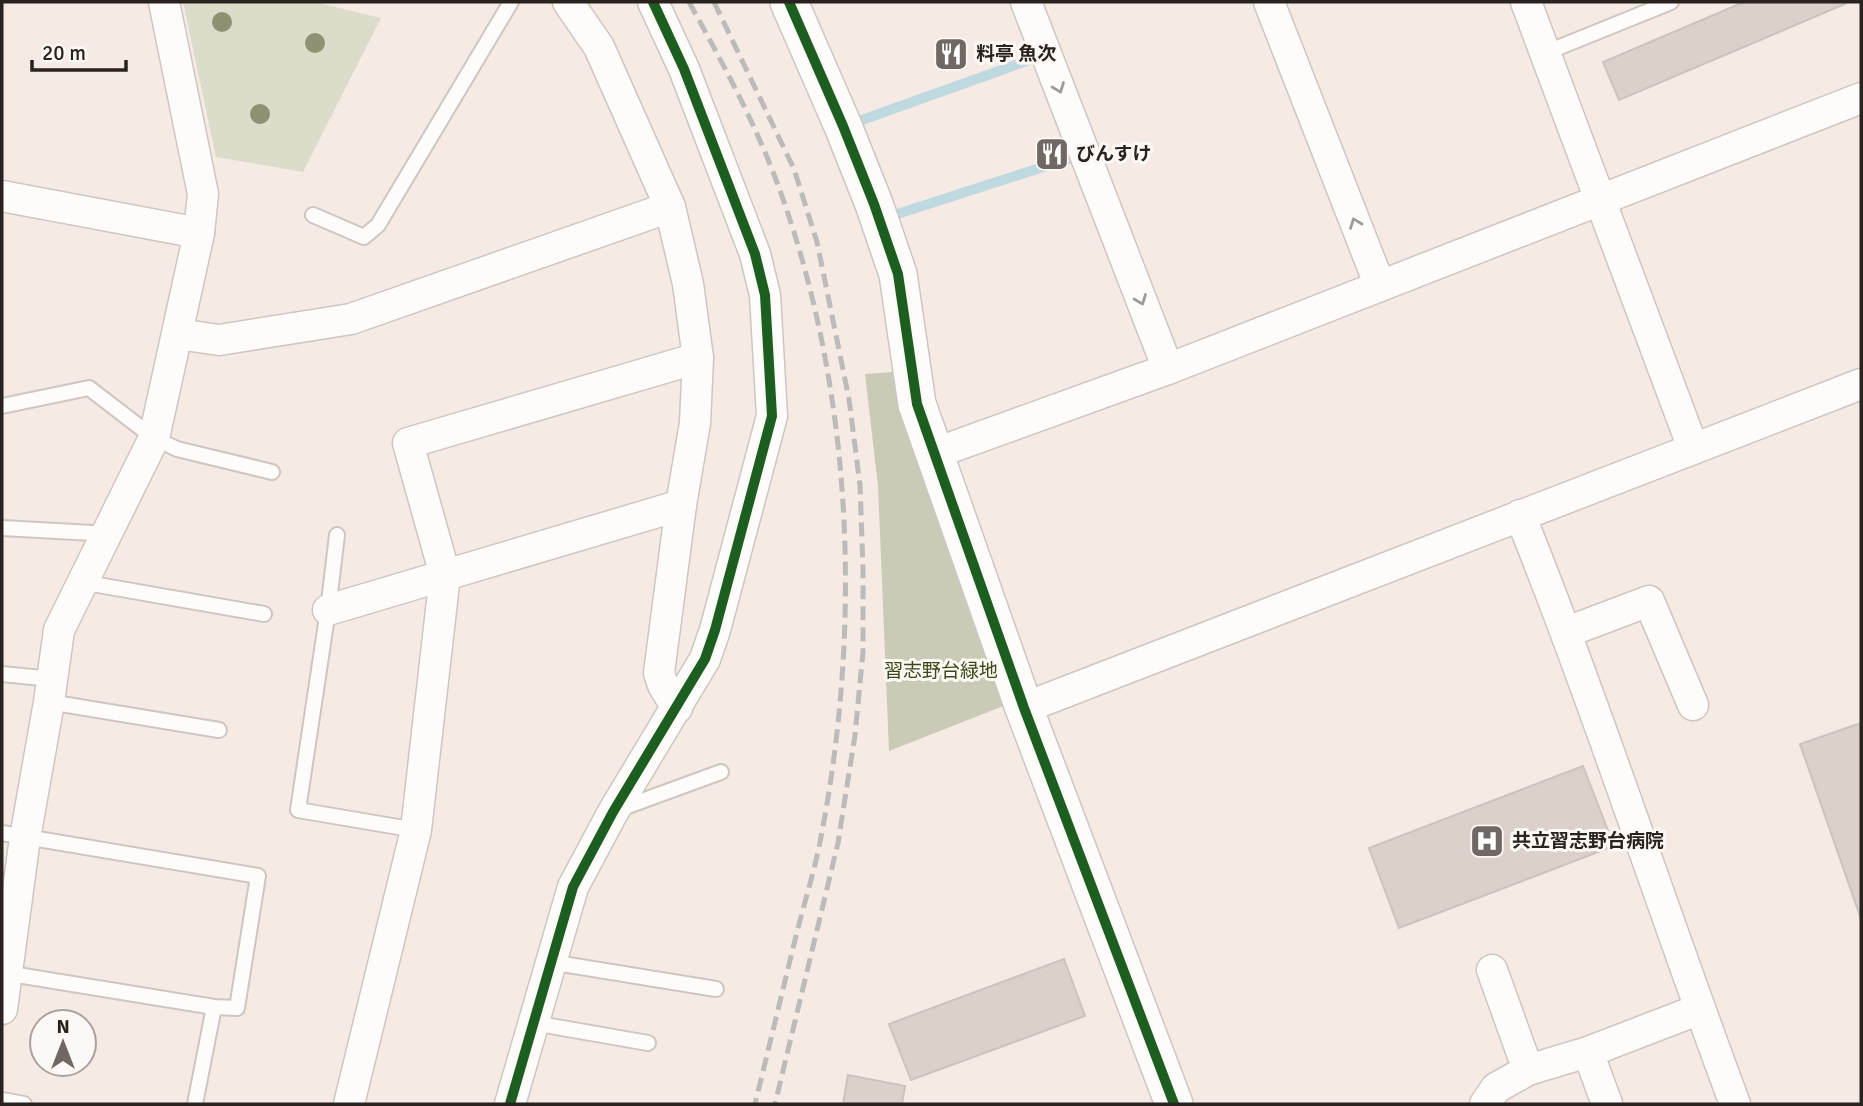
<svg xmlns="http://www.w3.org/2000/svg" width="1863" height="1106" viewBox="0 0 1863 1106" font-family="Signika,'Noto Sans JP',sans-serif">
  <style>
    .green { fill: #dcdccb }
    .forest { fill: #cacbb6 }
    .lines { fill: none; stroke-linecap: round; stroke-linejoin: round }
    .stream { stroke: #bfd9e1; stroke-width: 10 }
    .building { fill: #dcd1ca; stroke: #cbc3be; stroke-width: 2 }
    .service-casing { stroke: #cfc6c2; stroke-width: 18 }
    .minor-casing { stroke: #cfc6c2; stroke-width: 33 }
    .tertiary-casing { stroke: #cfc6c2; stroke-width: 40 }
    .service { stroke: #fefcfb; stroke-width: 14 }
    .minor { stroke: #fefcfb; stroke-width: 30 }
    .tertiary { stroke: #fefcfb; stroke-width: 37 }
    .rail { stroke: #bdbaba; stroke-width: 5; stroke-dasharray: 14 7; stroke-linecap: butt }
    .cycleway-casing { stroke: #fcf8f6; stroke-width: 15 }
    .cycleway { stroke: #1b5e20; stroke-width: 10 }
    .tree { fill: #8e9172 }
    .oneway { stroke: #9e9a98 }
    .labels { text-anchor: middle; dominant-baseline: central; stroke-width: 6; stroke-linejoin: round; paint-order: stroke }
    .poi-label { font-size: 19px; font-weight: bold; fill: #29221f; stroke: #fcf8f6; text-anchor: start }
    .park-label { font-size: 19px; fill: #3a4914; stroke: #fcf8f6 }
  </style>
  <rect width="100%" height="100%" fill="#f5eae4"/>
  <path class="green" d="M183,2H314L381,18L303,172L216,157Z"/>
  <path class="forest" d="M893,372L900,412L1011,703L889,751L878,486L865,374Z"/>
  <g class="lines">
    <g class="stream">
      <path d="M848,125L1035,58"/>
      <path d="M885,218L1080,155"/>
    </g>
  </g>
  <g class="building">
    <path d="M1744,2H1844L1845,4L1619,100L1603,62Z"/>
    <path d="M1861,723V919L1800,744Z"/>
    <path d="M1583,766L1614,846L1399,928L1369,848Z"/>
    <path d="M1064,959L1085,1016L911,1080L889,1024Z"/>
    <path d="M848,1075L905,1086L902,1104H843Z"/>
  </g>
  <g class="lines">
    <g class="service-casing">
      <g id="service">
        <path d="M1545,53L1671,2"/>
        <path d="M313,215L364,237L378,225L511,2"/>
        <path d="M2,406L89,388L154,438L177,449L272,472"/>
        <path d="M2,528L93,533L106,537"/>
        <path d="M337,535L328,610L298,810L416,830"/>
        <path d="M81,582L264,614"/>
        <path d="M2,674L52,679"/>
        <path d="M49,702L219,730"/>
        <path d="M617,810L721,772"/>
        <path d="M2,833L258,876L237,1008L214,1007L5,973"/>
        <path d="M550,962L716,989"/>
        <path d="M533,1023L648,1043"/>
        <path d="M2,1100L24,1104"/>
        <path d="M195,1104L214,1007"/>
      </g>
    </g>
    <g class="minor-casing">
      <g id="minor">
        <path d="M568,2L599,47L670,207L688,284L698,358L695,423L681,505L659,673L663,685L677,708"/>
        <path d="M1026,2L1168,369"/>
        <path d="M1269,2L1380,286"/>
        <path d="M1526,2L1693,448"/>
        <path d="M2,196L199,233"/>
        <path d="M178,334L219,340L351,319L670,207"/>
        <path d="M933,454L1168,369L1861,98"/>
        <path d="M1520,515C1598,709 1662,909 1735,1104"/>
        <path d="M328,610L681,505"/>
        <path d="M1567,632L1649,601L1693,705"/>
        <path d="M1024,708L1861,384"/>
        <path d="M1492,970L1528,1070"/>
        <path d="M2,1009L25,838L49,702L59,630L154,438L199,233L203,194L164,2"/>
        <path d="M1588,1052L1607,1104"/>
        <path d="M349,1104L416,830L445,575L408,443L698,358"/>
        <path d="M510,1104L573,887L613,812L705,659L715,630L772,416L765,295L755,254L684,69L653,2"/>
        <path d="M1485,1104L1496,1088L1528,1070L1588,1052L1700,1009"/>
      </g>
    </g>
    <g class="tertiary-casing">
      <path id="tertiary" d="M789,2L843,126L874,204L898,274L917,404L1024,708L1174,1104"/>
    </g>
    <use href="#service" class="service"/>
    <use href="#minor" class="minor"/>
    <use href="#tertiary" class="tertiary"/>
    <g class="rail">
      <path d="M689,2C720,58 752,117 775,177C853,384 863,620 821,837C815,869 805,900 797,932C783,989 769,1047 755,1104"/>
      <path d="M714,2L794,169L817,242L849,399L860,485L863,569V652L855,735L838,843L775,1104"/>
    </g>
    <g class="cycleway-casing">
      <g id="cycleway">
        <path d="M789,2L843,126L874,204L898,274L917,404L1024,708L1174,1104"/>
        <path d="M510,1104L573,887L613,812L705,659L715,630L772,416L765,295L755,254L684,69L653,2"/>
      </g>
    </g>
    <use href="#cycleway" class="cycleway"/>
  </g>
  <g class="tree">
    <circle cx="222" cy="22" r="10"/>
    <circle cx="315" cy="43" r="10"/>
    <circle cx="260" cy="114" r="10"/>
  </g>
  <defs><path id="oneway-chevron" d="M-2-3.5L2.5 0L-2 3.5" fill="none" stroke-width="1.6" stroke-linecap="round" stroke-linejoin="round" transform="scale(1.75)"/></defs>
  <g class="oneway">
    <use href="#oneway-chevron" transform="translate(1059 88) rotate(69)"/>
    <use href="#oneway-chevron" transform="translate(1355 223) rotate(-111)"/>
    <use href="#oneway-chevron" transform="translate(1141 300) rotate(69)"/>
  </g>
  <defs>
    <g id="restaurant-square" transform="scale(1.75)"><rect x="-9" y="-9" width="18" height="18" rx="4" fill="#706864" stroke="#fcf8f6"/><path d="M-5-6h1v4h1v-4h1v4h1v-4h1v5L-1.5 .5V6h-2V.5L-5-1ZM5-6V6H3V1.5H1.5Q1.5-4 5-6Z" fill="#fff"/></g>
    <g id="hospital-square" transform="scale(1.75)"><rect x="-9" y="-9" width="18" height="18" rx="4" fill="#706864" stroke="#fcf8f6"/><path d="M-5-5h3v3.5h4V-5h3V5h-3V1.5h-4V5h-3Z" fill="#fff"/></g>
  </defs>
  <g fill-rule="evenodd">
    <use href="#restaurant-square" x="951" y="54"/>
    <use href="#restaurant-square" x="1052" y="154"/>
    <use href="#hospital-square" x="1487" y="841"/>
  </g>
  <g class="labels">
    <g class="poi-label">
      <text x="976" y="54">料亭 魚次</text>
      <text x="1076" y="154">びんすけ</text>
      <text x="1512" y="841">共立習志野台病院</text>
    </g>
    <g class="park-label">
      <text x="941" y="671">習志野台緑地</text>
    </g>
  </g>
  <rect width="1863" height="1106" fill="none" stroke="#29221f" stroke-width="7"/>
  <g transform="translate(63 1043)"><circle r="33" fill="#fcf8f6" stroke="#a8a2a0" stroke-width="2"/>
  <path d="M0-5L12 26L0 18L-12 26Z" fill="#706864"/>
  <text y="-10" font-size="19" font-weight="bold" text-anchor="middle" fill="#29221f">N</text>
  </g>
  <path d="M32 60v10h94v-10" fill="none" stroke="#29221f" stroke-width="3.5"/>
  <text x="42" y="60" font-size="21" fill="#29221f" stroke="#fcf8f6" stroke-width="5" paint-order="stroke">20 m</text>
</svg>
